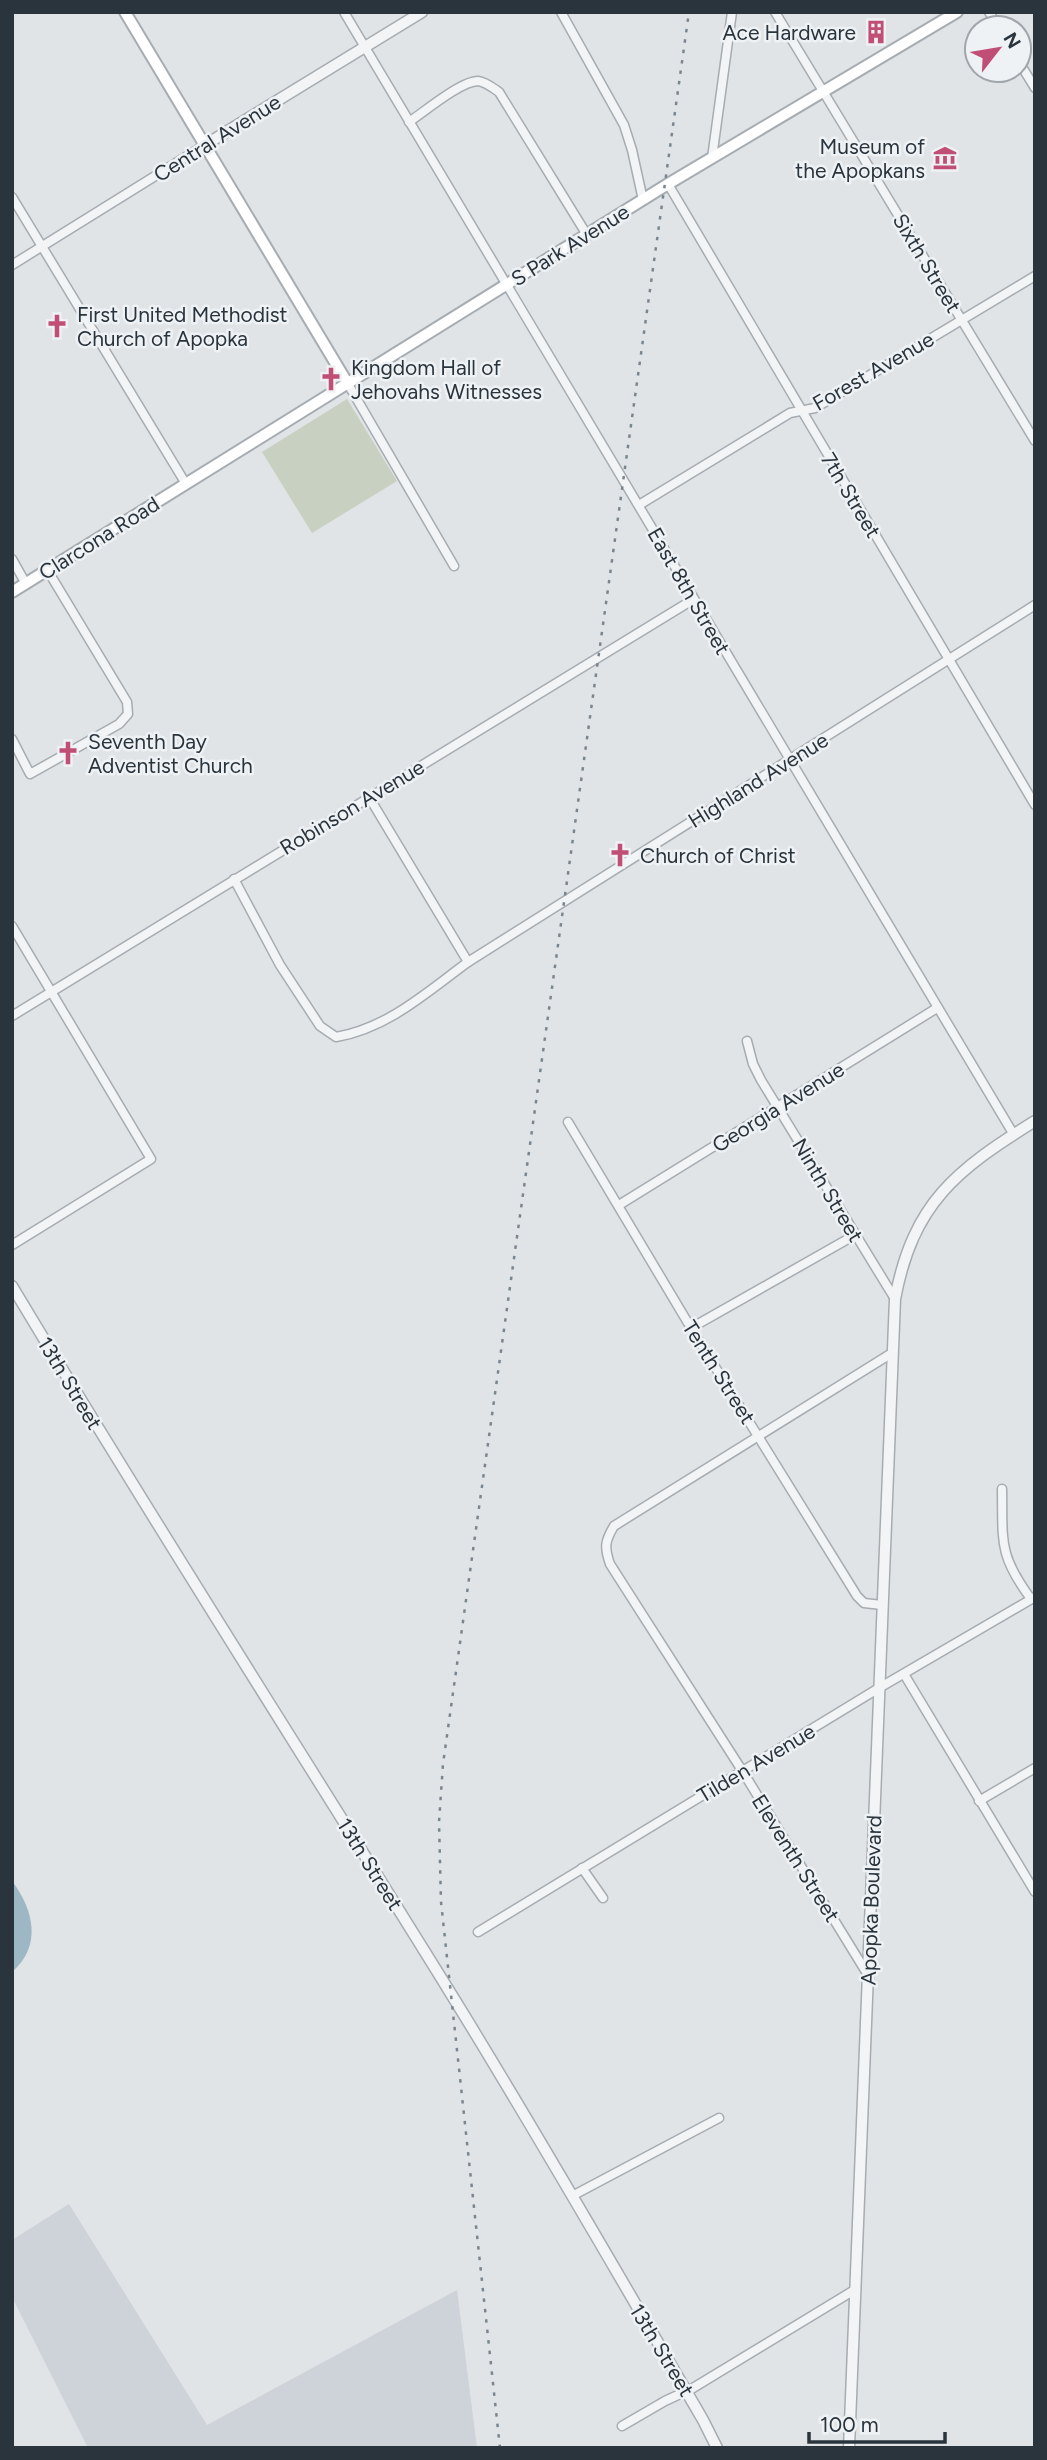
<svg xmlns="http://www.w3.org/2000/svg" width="1047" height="2460" viewBox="0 0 1047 2460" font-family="Figtree,sans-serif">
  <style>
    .built { fill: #ced3d9 }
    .green { fill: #c8d0c1 }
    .water { fill: #9eb7c4 }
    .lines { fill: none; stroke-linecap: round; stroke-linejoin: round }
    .minor-casing { stroke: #a6acb1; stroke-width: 11 }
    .tertiary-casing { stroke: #a6acb1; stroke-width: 13 }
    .secondary-casing { stroke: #a6acb1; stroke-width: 14 }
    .minor { stroke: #f2f4f6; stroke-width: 8 }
    .tertiary { stroke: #f2f4f6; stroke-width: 10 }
    .secondary { stroke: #fff; stroke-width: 10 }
    .rail { stroke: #7a868f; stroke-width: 2.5; stroke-dasharray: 3.5 7; stroke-linecap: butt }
    .labels { text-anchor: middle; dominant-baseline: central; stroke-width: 5; stroke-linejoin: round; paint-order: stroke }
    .poi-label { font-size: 21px; fill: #2a343d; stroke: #eff2f5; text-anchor: start }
    .street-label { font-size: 21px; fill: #2a343d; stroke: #eff2f5 }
  </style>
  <rect width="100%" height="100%" fill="#e0e4e7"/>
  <path class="built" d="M69,2204L207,2425L457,2290L477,2448H88L12,2297V2240Z"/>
  <path class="green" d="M347,399L397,481L312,533L262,452Z"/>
  <path class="water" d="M12,1881C34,1910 42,1946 12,1972Z"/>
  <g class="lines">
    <g class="minor-casing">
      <g id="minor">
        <path d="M344,12L1014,1135"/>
        <path d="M561,12L624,125L632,150L643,200"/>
        <path d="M775,12L1035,441"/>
        <path d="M989,12L999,28"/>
        <path d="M1019,62L1035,88"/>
        <path d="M409,122C424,112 461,81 478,81C486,82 493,88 499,92L587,235"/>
        <path d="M712,158L732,12"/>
        <path d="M668,184L1035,805"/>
        <path d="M12,197L186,484"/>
        <path d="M12,265L205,145"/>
        <path d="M348,384L454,566"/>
        <path d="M639,505L790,413L815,408L1035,276"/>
        <path d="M12,559L26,584"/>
        <path d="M12,739L30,774L119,724L128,714L127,702L48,571"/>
        <path d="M369,797L468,962"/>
        <path d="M234,879L280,965L320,1026L336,1037C388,1028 427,992 468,962L1035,605"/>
        <path d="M12,926L151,1159L12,1245"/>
        <path d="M12,1016L694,599"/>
        <path d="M747,1041L753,1064L761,1080L895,1299"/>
        <path d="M568,1122L691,1328L857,1596L864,1603L882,1605"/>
        <path d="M619,1205L937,1008"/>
        <path d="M691,1328L855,1235"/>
        <path d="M1002,1489C1003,1542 998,1554 1031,1599"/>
        <path d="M904,1674L1035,1892"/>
        <path d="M979,1801L1035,1768"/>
        <path d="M582,1868L603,1898"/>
        <path d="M478,1932L879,1688L1035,1597"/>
        <path d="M868,1975L743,1772L610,1564C604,1547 605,1541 614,1526L892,1353"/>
        <path d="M572,2196L719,2118"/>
        <path d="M622,2426L665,2401L693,2388L856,2289"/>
      </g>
    </g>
    <g class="tertiary-casing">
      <g id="tertiary">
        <path d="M205,145L422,12"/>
        <path d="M12,1286C154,1523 303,1755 448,1989C536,2131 619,2276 703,2420L717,2448"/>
        <path d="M849,2448L895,1299C913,1203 956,1170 1035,1121"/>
      </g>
    </g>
    <g class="secondary-casing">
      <g id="secondary">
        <path d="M125,12L348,384"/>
        <path d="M12,592L668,184L957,12"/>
      </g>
    </g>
    <use href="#minor" class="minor"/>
    <use href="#tertiary" class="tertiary"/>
    <use href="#secondary" class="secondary"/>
    <path class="rail" d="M500,2448L441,1902L439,1822L443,1764L689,12"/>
  </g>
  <defs>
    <g id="building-bare" transform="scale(1.89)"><path d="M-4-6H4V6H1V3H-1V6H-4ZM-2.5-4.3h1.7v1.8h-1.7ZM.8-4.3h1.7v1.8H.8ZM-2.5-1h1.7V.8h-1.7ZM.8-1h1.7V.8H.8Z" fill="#c14f75" stroke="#eff2f5" stroke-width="2.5" paint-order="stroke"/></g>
    <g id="museum-bare" transform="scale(1.89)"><path d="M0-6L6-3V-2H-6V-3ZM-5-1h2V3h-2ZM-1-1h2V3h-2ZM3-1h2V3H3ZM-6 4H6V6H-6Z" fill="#c14f75" stroke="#eff2f5" stroke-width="2.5" paint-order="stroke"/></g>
    <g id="church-bare" transform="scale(1.89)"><path d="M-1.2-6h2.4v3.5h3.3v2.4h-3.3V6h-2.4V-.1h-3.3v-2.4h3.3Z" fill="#c14f75" stroke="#eff2f5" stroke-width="2.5" paint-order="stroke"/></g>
  </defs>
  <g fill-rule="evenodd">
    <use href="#building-bare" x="876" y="32"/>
    <use href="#museum-bare" x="945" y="158"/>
    <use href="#church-bare" x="57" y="326"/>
    <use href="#church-bare" x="331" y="379"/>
    <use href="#church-bare" x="68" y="753"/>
    <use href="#church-bare" x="620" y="855"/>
  </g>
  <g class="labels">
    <g class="poi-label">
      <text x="856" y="32" text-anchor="end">Ace Hardware</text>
      <text x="925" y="146" text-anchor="end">Museum of<tspan x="925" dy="24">the Apopkans</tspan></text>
      <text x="77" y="314">First United Methodist<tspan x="77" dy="24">Church of Apopka</tspan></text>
      <text x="351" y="367">Kingdom Hall of<tspan x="351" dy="24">Jehovahs Witnesses</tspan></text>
      <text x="88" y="741">Seventh Day<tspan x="88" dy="24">Adventist Church</tspan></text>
      <text x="640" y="855">Church of Christ</text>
    </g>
    <g class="street-label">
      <text transform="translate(217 138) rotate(-32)">Central Avenue</text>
      <text transform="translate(570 245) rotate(-32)">S Park Avenue</text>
      <text transform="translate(927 263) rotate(59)">Sixth Street</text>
      <text transform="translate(873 371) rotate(-30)">Forest Avenue</text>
      <text transform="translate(851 495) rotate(59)">7th Street</text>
      <text transform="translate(99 538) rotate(-32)">Clarcona Road</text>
      <text transform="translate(689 591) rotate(60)">East 8th Street</text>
      <text transform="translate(758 780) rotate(-32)">Highland Avenue</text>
      <text transform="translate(352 807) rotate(-31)">Robinson Avenue</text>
      <text transform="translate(778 1107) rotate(-32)">Georgia Avenue</text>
      <text transform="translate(828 1190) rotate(59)">Ninth Street</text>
      <text transform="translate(719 1372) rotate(58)">Tenth Street</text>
      <text transform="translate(70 1383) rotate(59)">13th Street</text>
      <text transform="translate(756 1763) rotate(-31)">Tilden Avenue</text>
      <text transform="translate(796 1858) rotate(58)">Eleventh Street</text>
      <text transform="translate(370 1864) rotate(58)">13th Street</text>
      <text transform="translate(871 1900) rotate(-88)">Apopka Boulevard</text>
      <text transform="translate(662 2350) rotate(59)">13th Street</text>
    </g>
  </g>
  <rect width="1047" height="2460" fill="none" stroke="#2a343d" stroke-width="28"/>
  <g transform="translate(998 49) rotate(59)"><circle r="33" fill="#eff2f5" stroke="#a0a6ab" stroke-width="2"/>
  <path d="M0-5L12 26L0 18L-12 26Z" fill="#c14f75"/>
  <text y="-10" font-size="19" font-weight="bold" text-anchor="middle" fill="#2a343d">N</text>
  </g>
  <path d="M809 2432v10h136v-10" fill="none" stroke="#2a343d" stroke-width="3.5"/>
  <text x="820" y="2432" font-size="21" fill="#2a343d" stroke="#eff2f5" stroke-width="5" paint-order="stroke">100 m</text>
</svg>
